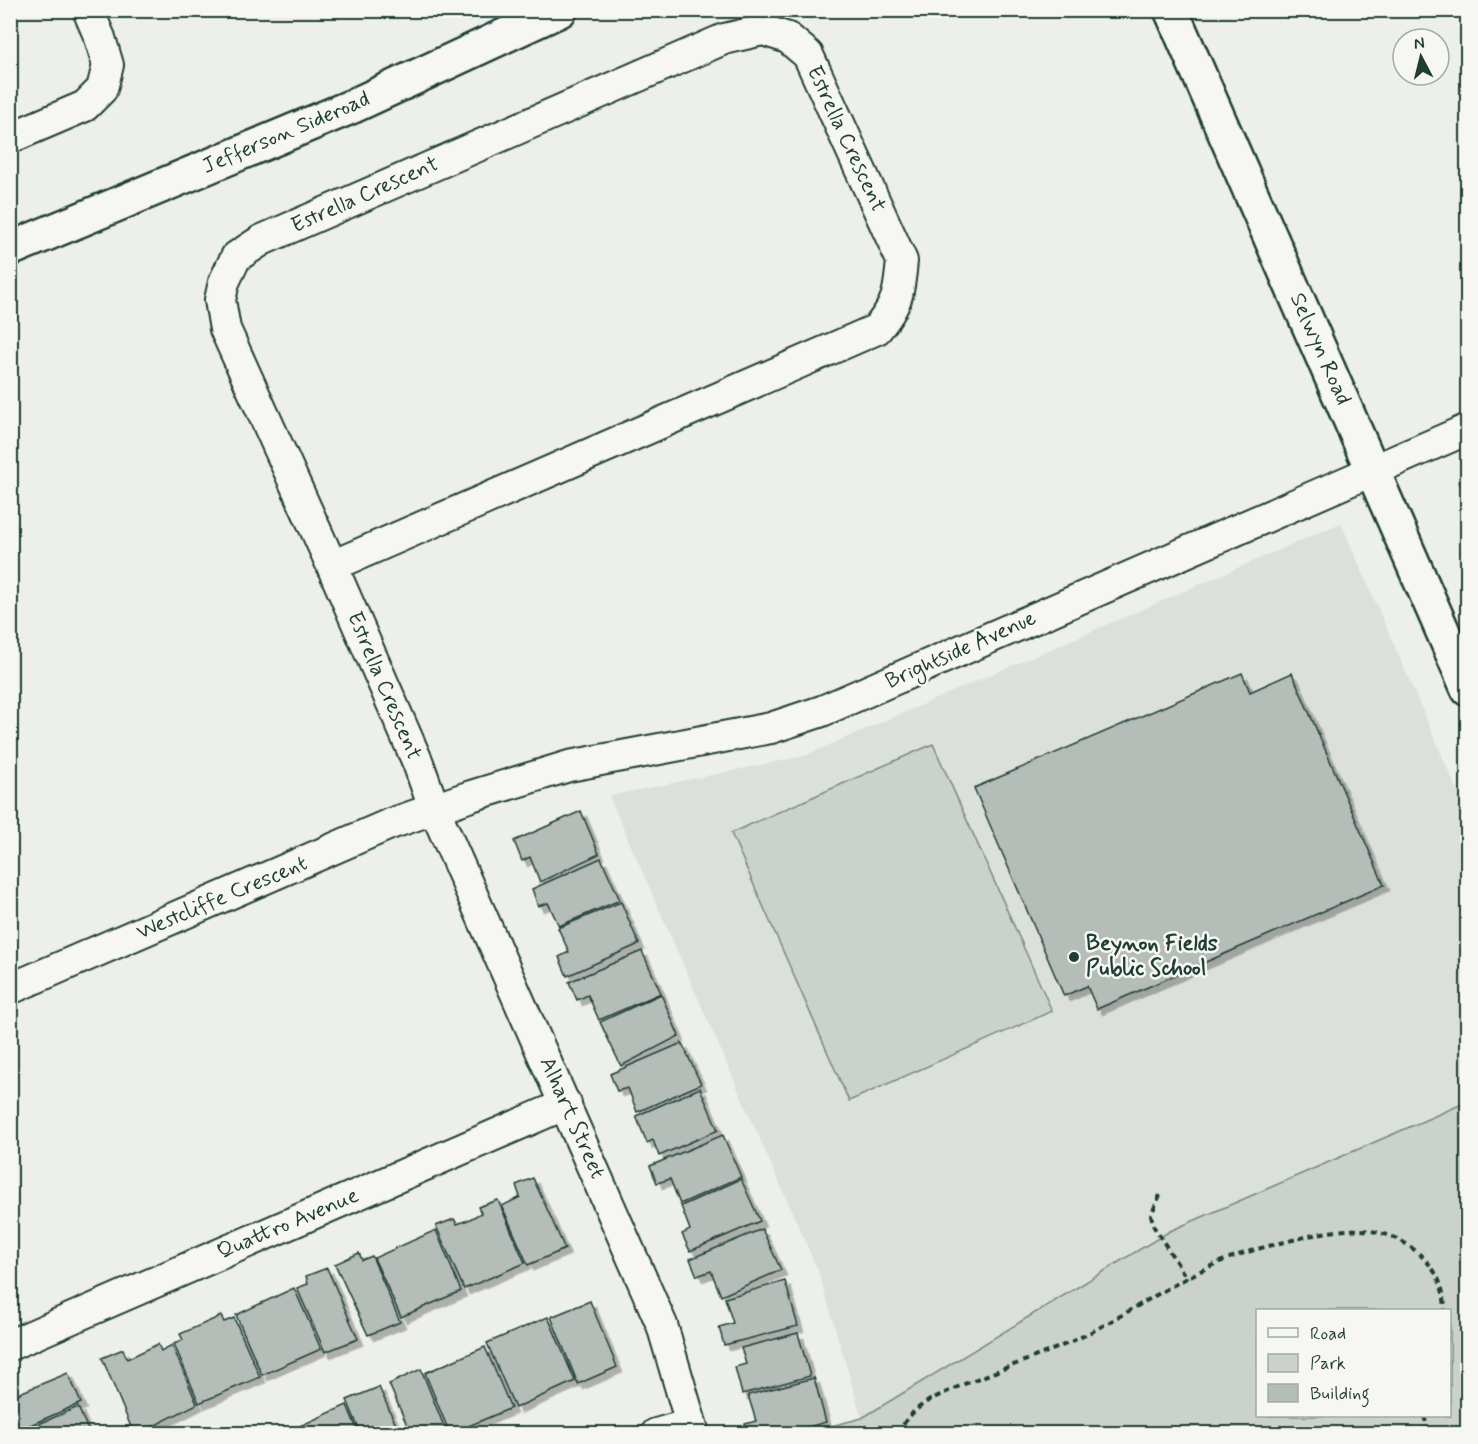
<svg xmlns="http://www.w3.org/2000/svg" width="1478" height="1444" viewBox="0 0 1478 1444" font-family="Mynerve,sans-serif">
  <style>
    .built { fill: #dce0db }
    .green { fill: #cbd2cc; stroke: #758880; stroke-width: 1.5; fill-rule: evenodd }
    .building { fill: #b4bdb8; stroke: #1f3d34; stroke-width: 1.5; filter: url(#shadow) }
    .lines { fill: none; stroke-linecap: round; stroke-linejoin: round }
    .minor-casing { stroke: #1f3d34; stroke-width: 34 }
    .tertiary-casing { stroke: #1f3d34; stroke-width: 38 }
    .path { stroke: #1f3d34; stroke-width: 4; stroke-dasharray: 6 4.5; stroke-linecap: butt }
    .minor { stroke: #f6f6f2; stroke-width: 30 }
    .tertiary { stroke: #f6f6f2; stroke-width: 33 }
    .poi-dot { fill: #1f3d34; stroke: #f6f6f2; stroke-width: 2 }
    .labels { text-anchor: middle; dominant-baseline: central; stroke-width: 5; stroke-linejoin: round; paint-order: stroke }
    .street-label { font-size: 22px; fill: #1f3d34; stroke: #f6f6f2 }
    .poi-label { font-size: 22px; font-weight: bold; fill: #1f3d34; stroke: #f6f6f2; text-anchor: start }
  </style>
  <defs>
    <filter id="shadow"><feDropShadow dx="5.5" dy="5.5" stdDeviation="0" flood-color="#0004"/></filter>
  </defs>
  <rect width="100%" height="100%" fill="#edefea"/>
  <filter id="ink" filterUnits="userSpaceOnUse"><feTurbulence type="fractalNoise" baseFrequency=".0167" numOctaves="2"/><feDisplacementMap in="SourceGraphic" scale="12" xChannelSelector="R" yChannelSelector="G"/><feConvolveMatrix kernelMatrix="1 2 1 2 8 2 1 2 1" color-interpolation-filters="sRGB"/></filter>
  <g filter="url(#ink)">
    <path class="built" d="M1341,523L1467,813V1102L1170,1231L862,1418L818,1271L609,796L804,756Z"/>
    <g class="green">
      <path d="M933,744L1052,1011L849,1101L731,833Z"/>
      <path d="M1467,1102V1433H804L862,1418L1170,1231ZM1258,1310H1450V1416H1258Z"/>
    </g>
    <g class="building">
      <path d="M1468,479V500L1459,482Z"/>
      <path d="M1242,673L1250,692L1292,673L1384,885L1097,1009L1087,986L1064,996L974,788Z"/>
      <path d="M581,811L599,854L540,882L530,857L522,861L514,841Z"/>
      <path d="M601,858L620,900L559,926L548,903L538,906L532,889Z"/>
      <path d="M621,902L639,944L567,976L559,957L569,952L558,928Z"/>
      <path d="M642,951L661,993L599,1020L588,995L577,1000L569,982Z"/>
      <path d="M661,994L679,1036L621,1066L600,1022Z"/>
      <path d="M682,1043L701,1084L637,1112L628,1088L617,1091L610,1074Z"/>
      <path d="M700,1088L718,1130L659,1156L653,1140L647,1143L636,1116Z"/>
      <path d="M723,1135L741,1177L680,1204L670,1179L657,1183L650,1166Z"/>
      <path d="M533,1178L565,1249L528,1265L502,1206L520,1197L516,1185Z"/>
      <path d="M741,1179L760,1221L690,1251L682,1234L690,1230L681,1206Z"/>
      <path d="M498,1200L525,1263L464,1289L436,1226L454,1219L457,1224L468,1220L481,1213L478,1207Z"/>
      <path d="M762,1229L781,1270L721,1296L711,1271L697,1276L690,1259Z"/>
      <path d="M436,1230L461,1291L401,1317L374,1258Z"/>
      <path d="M359,1253L362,1260L372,1256L400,1322L368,1335L335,1264Z"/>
      <path d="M327,1268L358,1339L325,1352L297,1288L308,1284L306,1276Z"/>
      <path d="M785,1281L798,1326L724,1345L719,1327L733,1323L725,1298Z"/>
      <path d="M294,1288L321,1349L262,1375L236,1315Z"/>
      <path d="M590,1301L617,1367L578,1384L551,1317Z"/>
      <path d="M221,1316L224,1322L234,1318L260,1377L199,1403L174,1344L183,1340L180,1334Z"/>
      <path d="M548,1317L575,1381L515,1408L487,1343Z"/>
      <path d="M798,1333L810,1376L742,1394L735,1367L746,1364L741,1348Z"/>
      <path d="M158,1344L161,1351L172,1345L197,1404L138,1434H134L102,1358L123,1349L127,1359Z"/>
      <path d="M485,1347L511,1408L450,1434L425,1373Z"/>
      <path d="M421,1369L447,1434H411L389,1384Z"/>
      <path d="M68,1373L81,1403L14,1432L10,1424V1397Z"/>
      <path d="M814,1378L826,1422L783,1434H747L745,1424L756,1421L748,1395Z"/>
      <path d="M379,1387L400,1434H361L347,1400Z"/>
      <path d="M347,1405L359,1434H287L286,1432Z"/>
      <path d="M78,1407L90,1434H16Z"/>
    </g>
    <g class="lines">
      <g class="minor-casing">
        <g id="minor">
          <path d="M10,138L85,106L102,89L108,65L100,38L88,10"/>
          <path d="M332,566L877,329C898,304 899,293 902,261L808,55L788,38L763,30L724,39L262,240L236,257L224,282L220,300L225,329L332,566L418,763L434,808L662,1325L694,1434"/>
          <path d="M10,989L390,824L471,796L569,766L771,728L822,711L1468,429"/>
          <path d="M10,1345L566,1104"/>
          <path d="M656,1434L691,1424"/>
        </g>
      </g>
      <g class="tertiary-casing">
        <g id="tertiary">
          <path d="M1171,10L1468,689"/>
          <path d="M10,249L353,106L560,10"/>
        </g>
      </g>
      <g class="path">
        <path d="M1160,1195L1151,1215L1154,1227L1187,1279"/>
        <path d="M1425,1416L1426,1434"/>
        <path d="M899,1434C903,1419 919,1406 932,1399C979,1375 1031,1361 1079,1338C1129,1314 1175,1280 1227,1259C1251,1250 1276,1244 1301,1238C1342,1227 1383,1223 1417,1252C1436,1268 1444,1285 1445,1310"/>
      </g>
      <use href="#minor" class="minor"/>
      <use href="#tertiary" class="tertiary"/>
    </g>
  </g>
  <circle class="poi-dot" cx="1074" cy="957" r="6"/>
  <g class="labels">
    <g class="street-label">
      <text transform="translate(286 133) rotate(-23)">Jefferson Sideroad</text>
      <text transform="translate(846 139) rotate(65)">Estrella Crescent</text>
      <text transform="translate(365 195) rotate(-24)">Estrella Crescent</text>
      <text transform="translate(1320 349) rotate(66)">Selwyn Road</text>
      <text transform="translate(961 650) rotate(-24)">Brightside Avenue</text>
      <text transform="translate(384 686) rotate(67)">Estrella Crescent</text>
      <text transform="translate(222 898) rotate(-23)">Westcliffe Crescent</text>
      <text transform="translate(572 1118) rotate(66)">Alhart Street</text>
      <text transform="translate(288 1224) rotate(-23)">Quattro Avenue</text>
    </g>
    <g class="poi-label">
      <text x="1086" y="944">Beynon Fields<tspan x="1086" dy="25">Public School</tspan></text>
    </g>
  </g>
  <rect width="1478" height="1444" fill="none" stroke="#f6f6f2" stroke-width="36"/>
  <rect x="18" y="18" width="1442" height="1408" fill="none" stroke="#1f3d34" stroke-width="2" filter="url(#ink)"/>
  <rect x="1256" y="1309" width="195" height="108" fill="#f6f6f2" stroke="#a0aca6" stroke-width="1.5"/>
  <rect x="1268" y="1328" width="30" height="9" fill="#f6f6f2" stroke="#a0aca6" stroke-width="1.5"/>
  <text x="1310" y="1339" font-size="18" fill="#1f3d34">Road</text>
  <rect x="1268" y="1354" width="30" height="18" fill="#cbd2cc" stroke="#a0aca6" stroke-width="1.5"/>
  <text x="1310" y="1369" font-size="18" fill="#1f3d34">Park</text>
  <rect x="1268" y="1384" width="30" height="18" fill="#b4bdb8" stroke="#a0aca6" stroke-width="1.5"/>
  <text x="1310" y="1399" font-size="18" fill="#1f3d34">Building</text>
  <g transform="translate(1421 57) rotate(353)"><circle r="28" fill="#f6f6f2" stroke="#a0aca6" stroke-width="1.5"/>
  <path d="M0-4.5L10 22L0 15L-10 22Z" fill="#1f3d34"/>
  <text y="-9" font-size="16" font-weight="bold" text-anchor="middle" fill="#1f3d34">N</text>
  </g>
</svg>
